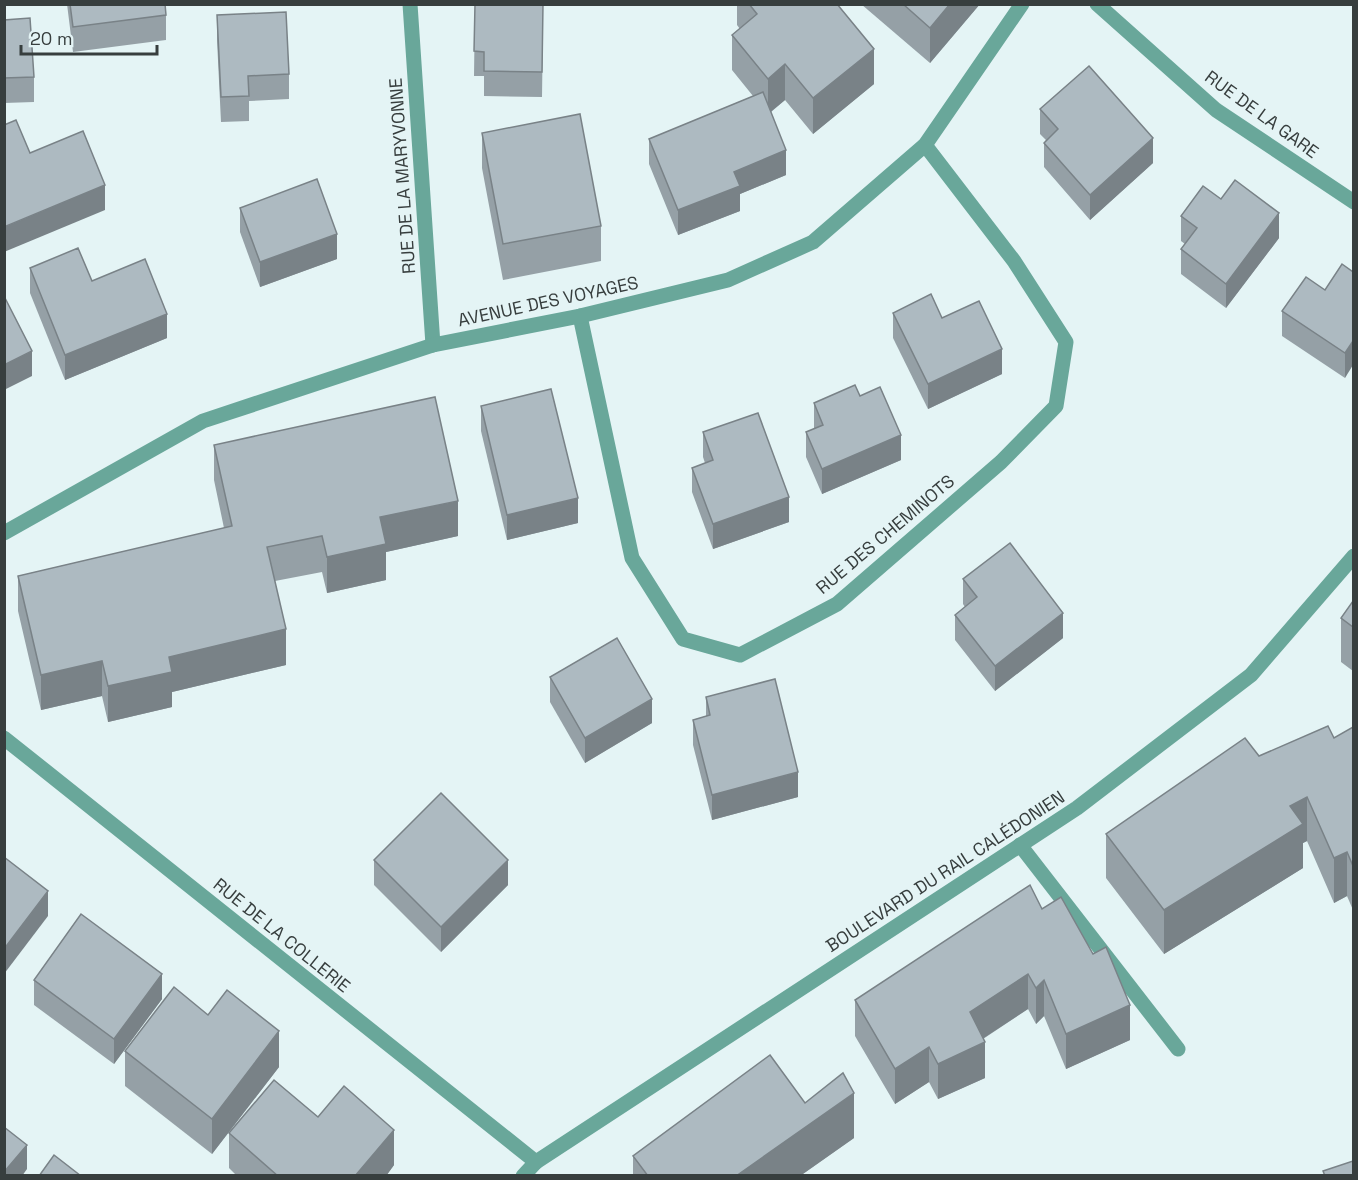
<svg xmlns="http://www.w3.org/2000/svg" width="1358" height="1180" viewBox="0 0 1358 1180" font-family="'Space Grotesk',sans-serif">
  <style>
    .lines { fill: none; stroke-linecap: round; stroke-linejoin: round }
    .minor { stroke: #69a79a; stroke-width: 15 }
    .wall { fill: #95a0a6 }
    .shaded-wall { fill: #798287 }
    .building { fill: #adbac1; stroke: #798287; stroke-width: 1.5 }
    .labels { text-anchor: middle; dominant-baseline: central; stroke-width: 4.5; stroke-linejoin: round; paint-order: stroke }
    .street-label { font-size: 18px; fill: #373e3e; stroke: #e4f4f5 }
  </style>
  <rect width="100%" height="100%" fill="#e4f4f5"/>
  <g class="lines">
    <g class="minor">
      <path d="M410,4L433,345"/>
      <path d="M1097,4L1216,110L1354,202"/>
      <path d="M580,316L632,558L683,639L740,655L837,604L1001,462L1056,406L1066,342L1014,261L925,145"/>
      <path d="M4,533L203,421L433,345L580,316L728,280L813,242L925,145L1022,4"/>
      <path d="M4,738L536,1162"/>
      <path d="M1020,845L1178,1049"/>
      <path d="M523,1176L536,1162L1077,808L1251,675L1354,556"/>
    </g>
  </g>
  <g class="wall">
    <path d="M67,4H165L166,15V40L73,52Z"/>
    <path d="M475,4L543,25L542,97L484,96V76H474Z"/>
    <path d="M737,4H837L874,84L813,134L785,100L771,112L786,175L740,194V211L678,235L649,164V139L753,96L732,70V35L740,29L737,25Z"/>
    <path d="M861,4H980L930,63Z"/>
    <path d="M217,15L289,74V99L249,101V121L221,122L217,40Z"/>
    <path d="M4,20L34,77V102L4,103Z"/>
    <path d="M1040,109L1153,163L1090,220L1044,167V143L1046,140L1040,134Z"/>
    <path d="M482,133L601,226V261L503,280L482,168Z"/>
    <path d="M1221,199L1279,238L1226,308L1181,274V249L1185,244L1181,241V216Z"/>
    <path d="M240,208L337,259L260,287L240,232Z"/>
    <path d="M30,268L92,281L167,338L65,380L30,293Z"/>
    <path d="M1353,272L1345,378L1282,336V311L1325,290Z"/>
    <path d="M893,313L942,318L1002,374L928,409L893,338Z"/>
    <path d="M860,396L901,460L822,494L806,457V432L814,429V403Z"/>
    <path d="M481,406L578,523L507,540L481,431Z"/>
    <path d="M703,432L789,522L713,549L692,492V468L705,463L703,457Z"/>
    <path d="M214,445L458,536L386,552V580L327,593L322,572L275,581L286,665L172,692V707L108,722L102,696L41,710L18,611V576L224,528L214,480Z"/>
    <path d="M963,579L1063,638L995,691L955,640V615L965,607L963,604Z"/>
    <path d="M1353,601V671L1341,662V618Z"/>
    <path d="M550,677L652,723L585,763L550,702Z"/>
    <path d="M706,697L798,797L712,820L693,745V720L706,716Z"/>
    <path d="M1353,727V910L1347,896L1334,903L1307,841L1303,843V868L1164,954L1106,878V834L1259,756L1334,738Z"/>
    <path d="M374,860L508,885L441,952L374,885Z"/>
    <path d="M1042,909L1130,1040L1066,1069L1044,1016L1036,1024L1028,1009L983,1039L985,1078L938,1099L929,1082L895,1104L855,1036V1000Z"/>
    <path d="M34,980L162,999L114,1064L34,1005Z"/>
    <path d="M208,1015L279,1067L212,1154L125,1086V1051Z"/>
    <path d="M805,1103L854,1138L800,1176H633V1156Z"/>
    <path d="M318,1117L394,1165L386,1176H237L229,1168V1133Z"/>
  </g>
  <g class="shaded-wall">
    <path d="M950,4H980L930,63V28Z"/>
    <path d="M874,49V84L813,134V98Z"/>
    <path d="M785,64V100L768,114V79Z"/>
    <path d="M1153,138V163L1090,220V195Z"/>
    <path d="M786,150V175L740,194V211L678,235V210L734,172Z"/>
    <path d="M105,185V210L4,252V227Z"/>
    <path d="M1279,213V238L1226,308V284Z"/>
    <path d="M337,234V259L260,287V262Z"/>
    <path d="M167,314V338L65,380V355Z"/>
    <path d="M1353,341V365L1345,378V353Z"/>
    <path d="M1002,349V374L928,409V384Z"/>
    <path d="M32,351V376L4,390V365Z"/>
    <path d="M901,435V460L822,494V469Z"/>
    <path d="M789,497V522L713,549V524Z"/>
    <path d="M578,498V523L507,540V515Z"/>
    <path d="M458,501V536L386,552V580L327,593V557L380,517Z"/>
    <path d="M1063,613V638L995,691V666Z"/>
    <path d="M286,629V665L172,692V707L108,722V686L169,657Z"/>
    <path d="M102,661V696L41,710V675Z"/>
    <path d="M652,699V723L585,763V738Z"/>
    <path d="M798,772V797L712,820V795Z"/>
    <path d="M1307,797V841L1303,843V868L1164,954V910L1290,806Z"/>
    <path d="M1347,852V896L1334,903V858Z"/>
    <path d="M508,860V885L441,952V927Z"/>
    <path d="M48,891V916L4,974V949Z"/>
    <path d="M162,974V999L114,1064V1039Z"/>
    <path d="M1028,974V1009L970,1047V1012Z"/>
    <path d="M1044,980V1016L1036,1024V988Z"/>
    <path d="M1130,1005V1040L1066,1069V1034Z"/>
    <path d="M279,1031V1067L212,1154V1119Z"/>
    <path d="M985,1042V1078L938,1099V1064Z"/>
    <path d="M929,1047V1082L895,1104V1069Z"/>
    <path d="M854,1093V1138L800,1176H736Z"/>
    <path d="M394,1130V1165L386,1176H355Z"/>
    <path d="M27,1145V1169L22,1176H4V1172Z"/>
  </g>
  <g class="building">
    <path d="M70,4H165L166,15L73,27Z"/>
    <path d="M475,4H543L542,72L484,71V52L474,51Z"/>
    <path d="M749,4H837L874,49L813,98L785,64L768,79L732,35L757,14Z"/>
    <path d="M903,4H950L930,28Z"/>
    <path d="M286,12L289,74L248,76L249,96L221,97L217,15Z"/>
    <path d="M30,18L34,77L4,78V20Z"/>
    <path d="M1089,66L1153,138L1090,195L1044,143L1058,129L1040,109Z"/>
    <path d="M763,92L786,150L734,172L740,186L678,210L649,139Z"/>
    <path d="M580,114L601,226L503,244L482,133Z"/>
    <path d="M16,120L30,153L83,131L105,185L4,227V125Z"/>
    <path d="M317,179L337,234L260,262L240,208Z"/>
    <path d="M1235,180L1279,213L1226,284L1181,249L1197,228L1181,216L1203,186L1221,199Z"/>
    <path d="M78,248L92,281L145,259L167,314L65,355L30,268Z"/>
    <path d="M1342,264L1353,272V341L1345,353L1282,311L1306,277L1325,290Z"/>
    <path d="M931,294L942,318L979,301L1002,349L928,384L893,313Z"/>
    <path d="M4,296L32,351L4,365Z"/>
    <path d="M855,385L860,396L880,387L901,435L822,469L806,432L823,425L814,403Z"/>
    <path d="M551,389L578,498L507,515L481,406Z"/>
    <path d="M435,397L458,501L380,517L386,544L327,557L322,536L267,547L286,629L169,657L172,672L108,686L102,661L41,675L18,576L232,526L214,445Z"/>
    <path d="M758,413L789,497L713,524L692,468L713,460L703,432Z"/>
    <path d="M1010,543L1063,613L995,666L955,615L977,597L963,579Z"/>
    <path d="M1353,601V627L1341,618Z"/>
    <path d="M617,638L652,699L585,738L550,677Z"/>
    <path d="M775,679L798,772L712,795L693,720L710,715L706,697Z"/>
    <path d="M1328,726L1334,738L1353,727V866L1347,852L1334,858L1307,797L1290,806L1303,824L1164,910L1106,834L1245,738L1259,756Z"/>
    <path d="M441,793L508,860L441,927L374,860Z"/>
    <path d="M4,857L48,891L4,949Z"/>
    <path d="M1030,885L1042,909L1061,897L1093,954L1106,947L1130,1005L1066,1034L1044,980L1036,988L1028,974L970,1012L985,1042L938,1064L929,1047L895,1069L855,1000Z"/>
    <path d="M81,914L162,974L114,1039L34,980Z"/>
    <path d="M174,987L208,1015L227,990L279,1031L212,1119L125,1051Z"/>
    <path d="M770,1055L805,1103L843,1073L854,1093L736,1176H648L633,1156Z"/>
    <path d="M274,1080L318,1117L344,1086L394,1130L355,1176H278L229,1133Z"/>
    <path d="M4,1127L27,1145L4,1172Z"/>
    <path d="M54,1155L81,1176H39Z"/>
    <path d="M1353,1161V1176H1325L1323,1171Z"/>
  </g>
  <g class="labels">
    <g class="street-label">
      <text transform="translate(1262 114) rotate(36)">RUE DE LA GARE</text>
      <text transform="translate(402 176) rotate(-94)">RUE DE LA MARYVONNE</text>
      <text transform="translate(548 301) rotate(-12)">AVENUE DES VOYAGES</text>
      <text transform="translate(885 534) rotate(-40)">RUE DES CHEMINOTS</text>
      <text transform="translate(945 871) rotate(-33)">BOULEVARD DU RAIL CALÉDONIEN</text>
      <text transform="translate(282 935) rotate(39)">RUE DE LA COLLERIE</text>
    </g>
  </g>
  <rect width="1358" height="1180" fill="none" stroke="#373e3e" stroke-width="12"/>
  <path d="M21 45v9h136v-9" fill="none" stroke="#373e3e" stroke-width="3"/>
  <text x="30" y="45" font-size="18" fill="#373e3e" stroke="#e4f4f5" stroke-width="4.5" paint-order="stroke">20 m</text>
</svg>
